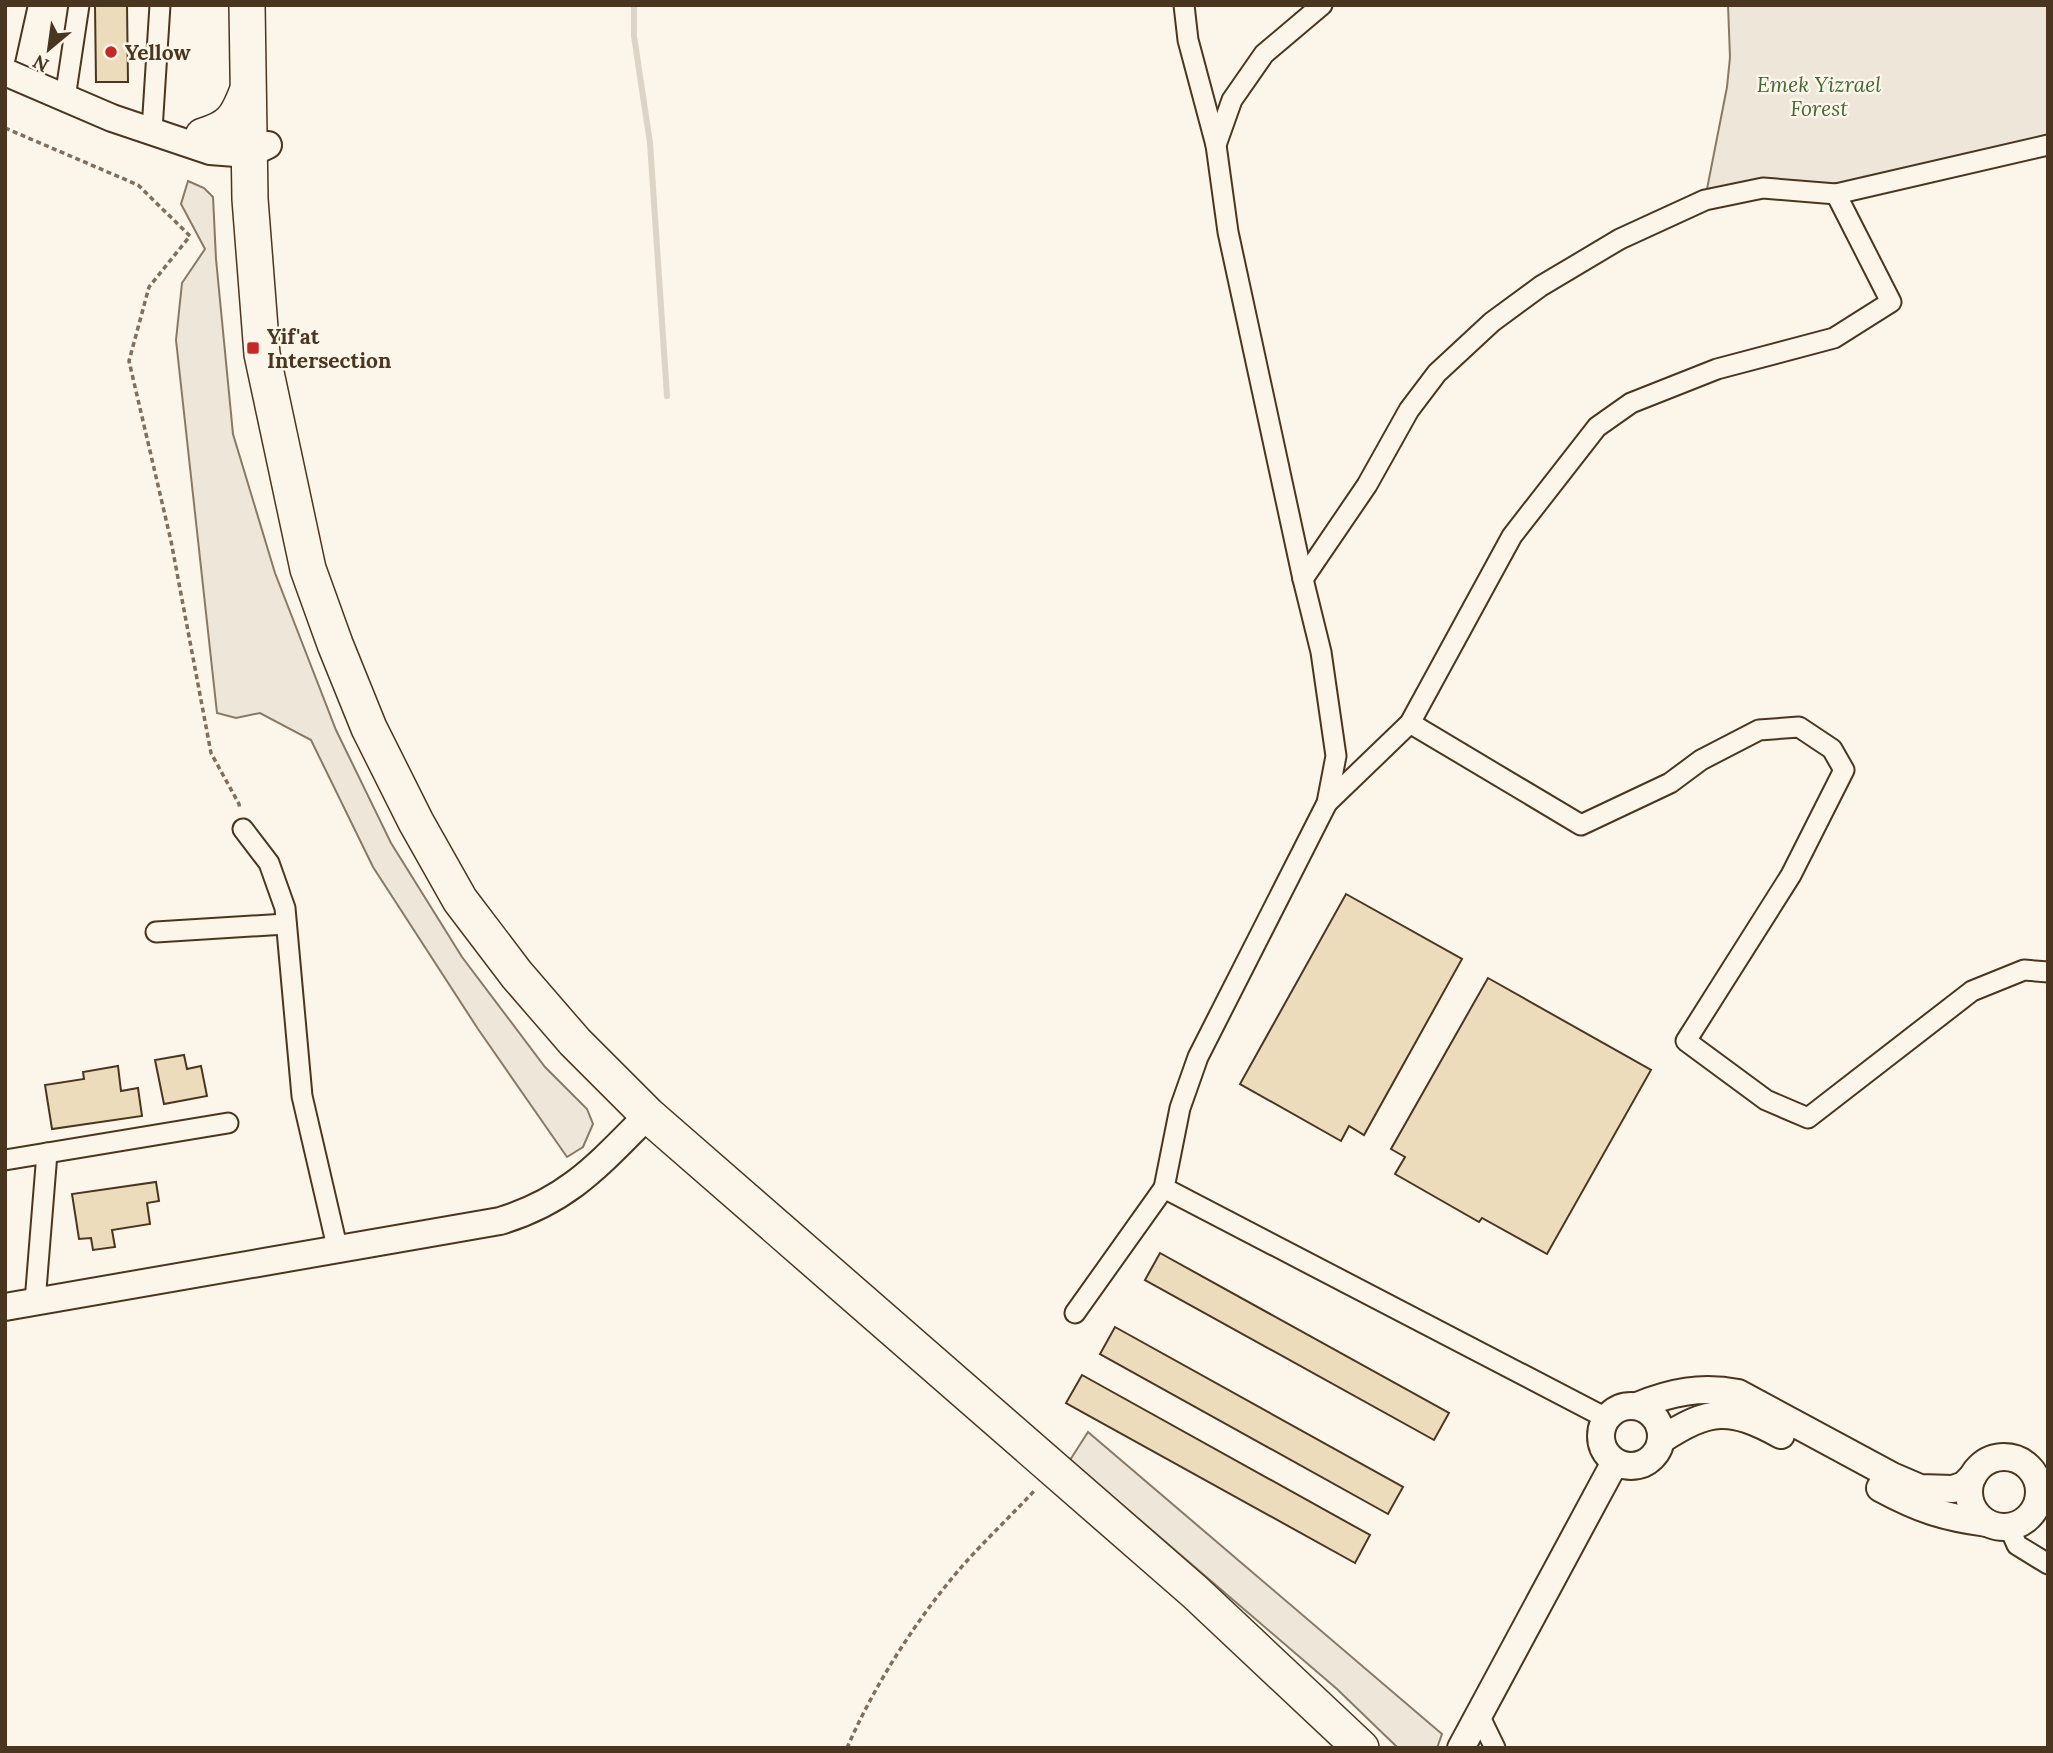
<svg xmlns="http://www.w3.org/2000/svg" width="2053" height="1753" viewBox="0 0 2053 1753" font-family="Lora,serif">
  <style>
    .green { fill: #ede6d9; stroke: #887966; stroke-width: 2 }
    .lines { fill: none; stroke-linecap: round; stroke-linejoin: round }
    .stream { stroke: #dcd4c6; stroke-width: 6 }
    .building { fill: #ecdcbc; stroke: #4a3520; stroke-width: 2 }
    .street-casing { stroke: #4a3520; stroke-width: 23 }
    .secondary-casing { stroke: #4a3520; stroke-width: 30 }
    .highway-casing { stroke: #4a3520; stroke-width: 38 }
    .path { stroke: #7f6f5c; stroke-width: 3.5; stroke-dasharray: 5 3.5; stroke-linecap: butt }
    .street { stroke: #fbf6e9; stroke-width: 19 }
    .secondary { stroke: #fbf6e9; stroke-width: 26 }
    .highway { stroke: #fbf6e9; stroke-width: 35 }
    .poi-dot { fill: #c62828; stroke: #fbf6e9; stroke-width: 2.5 }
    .labels { text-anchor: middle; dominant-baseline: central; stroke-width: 5; stroke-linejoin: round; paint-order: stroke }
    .poi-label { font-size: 21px; font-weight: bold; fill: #4a3520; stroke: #fbf6e9; text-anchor: start }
    .park-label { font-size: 21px; font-style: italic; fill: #436837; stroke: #fbf6e9 }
  </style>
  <rect width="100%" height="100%" fill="#fbf6e9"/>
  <g class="green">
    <path d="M1728,5H2048V154L1791,194L1707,189L1727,87L1730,57Z"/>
    <path d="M188,181L204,188L213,197L216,259L233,434L275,573L336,730L391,843L462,957L545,1067L587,1109L593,1124L583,1147L567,1157L478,1029L373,867L311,740L260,713L236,718L217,713L176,340L182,283L205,249L181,204Z"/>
    <path d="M1088,1432L1442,1734L1437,1748H1398L1337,1689L1070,1460Z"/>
  </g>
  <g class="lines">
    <path class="stream" d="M634,5V36L650,143L667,396"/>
  </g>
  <g class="building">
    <path d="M95,5H127L128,82H96Z"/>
    <path d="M1346,894L1462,959L1364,1135L1349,1126L1341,1141L1240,1084Z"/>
    <path d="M1488,978L1651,1070L1547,1254L1482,1218L1479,1222L1395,1174L1405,1157L1391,1149Z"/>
    <path d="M184,1055L187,1069L201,1066L207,1096L164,1104L155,1060Z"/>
    <path d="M118,1066L121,1091L138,1088L142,1116L52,1129L45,1085L84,1079L83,1072Z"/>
    <path d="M156,1182L159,1201L147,1203L150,1224L112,1230L115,1247L93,1250L91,1238L79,1239L72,1194Z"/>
    <path d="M1160,1253L1449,1413L1434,1440L1145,1280Z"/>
    <path d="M1115,1327L1403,1487L1388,1514L1100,1354Z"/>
    <path d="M1082,1375L1370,1535L1355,1563L1066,1403Z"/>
  </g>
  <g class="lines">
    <g class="street-casing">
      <g id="street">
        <path d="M1184,5L1188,40L1216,145"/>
        <path d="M1322,5L1264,54L1232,100L1216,145L1228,232L1303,579L1321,652L1336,756L1327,803L1198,1057L1180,1108L1164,1188L1606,1418"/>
        <path d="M5,59L17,5"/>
        <path d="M65,98L79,5"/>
        <path d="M152,130L160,5"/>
        <path d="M1303,579L1367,485L1409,410L1437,373L1492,322L1541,286L1620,239L1705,200L1763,188L1836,194L2048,145"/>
        <path d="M1410,723L1581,825L1670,783L1701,760L1759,730L1799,727L1832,749L1844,770L1791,875L1686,1041L1766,1100L1808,1118L1972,991L2024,970L2048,972"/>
        <path d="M1327,803L1410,723L1512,536L1597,427L1631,403L1717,369L1834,338L1891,302L1836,194"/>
        <path d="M243,829L269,863L285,908L302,1096L338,1251"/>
        <path d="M156,932L286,924"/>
        <path d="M5,1160L228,1123"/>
        <path d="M35,1302L47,1153"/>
        <path d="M1075,1313L1164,1188"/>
        <path d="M2009,1527L2017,1545L2048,1564"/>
        <path d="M1478,1713L1495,1748"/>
      </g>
    </g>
    <g class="secondary-casing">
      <g id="secondary">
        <path d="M5,72L112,118L210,151L249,154L268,145"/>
        <path d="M5,1307L500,1221C569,1200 599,1164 648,1115"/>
        <circle cx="1631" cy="1436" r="30"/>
        <path d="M1637,1406C1671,1392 1701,1386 1738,1393L1892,1476L1920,1488L1953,1489L1964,1485L1973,1476"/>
        <path d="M1661,1440C1710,1408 1730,1407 1781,1435"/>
        <circle cx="2004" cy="1492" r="35"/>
        <path d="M1880,1488C1919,1509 1943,1517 1987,1523"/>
        <path d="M1461,1748L1615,1462"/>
      </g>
    </g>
    <g class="highway-casing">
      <g id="highway">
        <path d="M247,5L250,199L262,354L308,569L335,644L369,728L416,822L460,900L517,975L575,1042L648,1115L1195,1592L1361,1748"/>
        <path d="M203,136C231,128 237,118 247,92"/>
      </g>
    </g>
    <g class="path">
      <path d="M5,128L138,185L190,236L149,287L129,361L171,541L211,753L239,804L240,810"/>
      <path d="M847,1748C874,1686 914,1623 958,1571C982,1543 1010,1517 1035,1490"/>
    </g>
    <use href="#street" class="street"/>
    <use href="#secondary" class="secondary"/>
    <use href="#highway" class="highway"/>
  </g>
  <g class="poi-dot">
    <circle cx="111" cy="52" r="7"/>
    <rect x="246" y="341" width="14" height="14" rx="3.5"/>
  </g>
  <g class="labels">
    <g class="poi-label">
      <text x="125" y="52">Yellow</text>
      <text x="267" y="336">Yif'at<tspan x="267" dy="24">Intersection</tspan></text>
    </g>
    <g class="park-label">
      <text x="1819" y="84">Emek Yizrael<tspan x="1819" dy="24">Forest</tspan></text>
    </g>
  </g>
  <rect width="2053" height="1753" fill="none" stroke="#4a3520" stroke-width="14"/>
  <g transform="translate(49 49) rotate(209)" stroke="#fbf6e9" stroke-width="5" paint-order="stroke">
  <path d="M0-5L12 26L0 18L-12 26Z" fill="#4a3520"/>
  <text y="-10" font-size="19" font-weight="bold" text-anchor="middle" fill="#4a3520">N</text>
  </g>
</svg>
